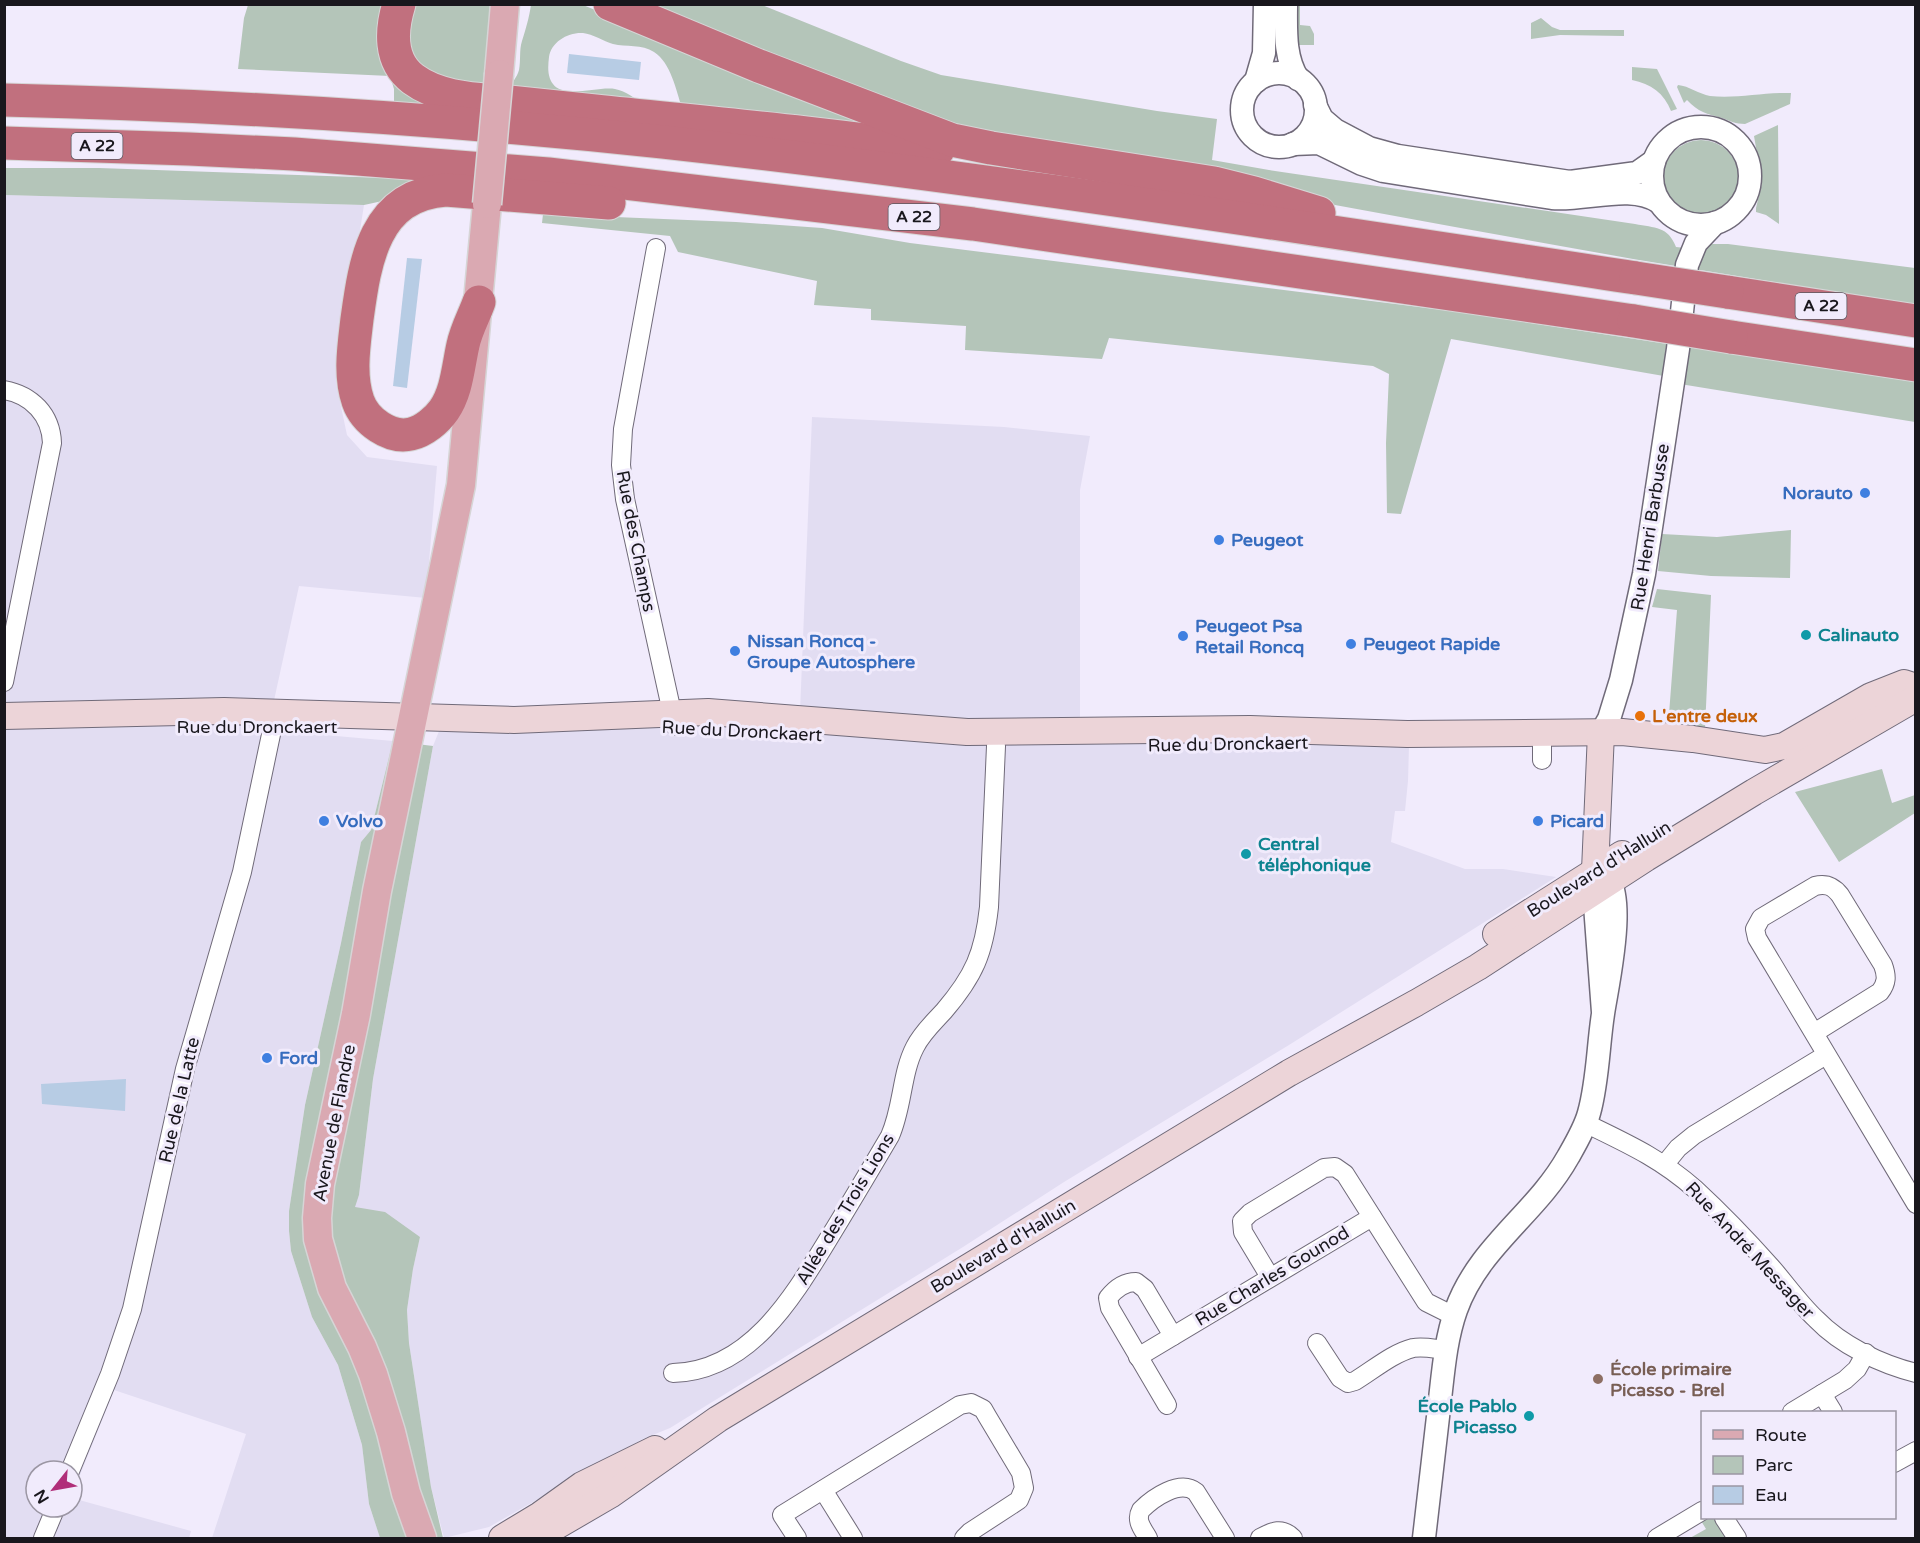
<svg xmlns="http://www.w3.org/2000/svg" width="1920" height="1543" viewBox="0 0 1920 1543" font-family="'Varela Round',sans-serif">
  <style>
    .industrial { fill: #e2ddf2 }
    .green { fill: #b4c5b9 }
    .water { fill: #b7cce4 }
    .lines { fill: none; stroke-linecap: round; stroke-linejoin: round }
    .minor-casing { stroke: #706a79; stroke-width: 20 }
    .tertiary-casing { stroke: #706a79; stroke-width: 25 }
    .secondary-casing { stroke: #706a79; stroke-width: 28 }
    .primary-casing { stroke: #d6d5d6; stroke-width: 31 }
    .motorway-casing { stroke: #d6d5d6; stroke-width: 35 }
    .minor { stroke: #fff; stroke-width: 18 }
    .tertiary { stroke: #fff; stroke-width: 22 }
    .secondary { stroke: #ecd4d8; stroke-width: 26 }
    .primary { stroke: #daa9b2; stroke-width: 28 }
    .motorway { stroke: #c1707e; stroke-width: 33 }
    .primary-bridge-casing { stroke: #d6d5d6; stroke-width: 31; stroke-linecap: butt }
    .motorway-bridge-casing { stroke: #d6d5d6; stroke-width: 35; stroke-linecap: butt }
    .primary-bridge { stroke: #daa9b2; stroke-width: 28 }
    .motorway-bridge { stroke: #c1707e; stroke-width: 33 }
    .shop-dot { fill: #3f7fe0; stroke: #f1ebfc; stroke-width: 2 }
    .culture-dot { fill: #0f9aa8; stroke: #f1ebfc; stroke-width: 2 }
    .food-dot { fill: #e8710a; stroke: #f1ebfc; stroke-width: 2 }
    .education-dot { fill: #8d6e63; stroke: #f1ebfc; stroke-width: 2 }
    .labels { text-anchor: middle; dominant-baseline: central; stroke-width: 6; stroke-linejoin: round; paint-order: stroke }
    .shield { fill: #f1ebfc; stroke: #5a5760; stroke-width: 1.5 }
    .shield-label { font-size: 16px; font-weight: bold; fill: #19171d }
    .shop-label { font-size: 18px; font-weight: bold; fill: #366cbe; stroke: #f1ebfc; text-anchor: start }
    .street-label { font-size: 18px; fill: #19171d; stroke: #f1ebfc }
    .culture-label { font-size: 18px; font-weight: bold; fill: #0d838f; stroke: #f1ebfc; text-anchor: start }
    .food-label { font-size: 18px; font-weight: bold; fill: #c56008; stroke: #f1ebfc; text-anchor: start }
    .education-label { font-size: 18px; font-weight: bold; fill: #785e54; stroke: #f1ebfc; text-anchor: start }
  </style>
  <rect width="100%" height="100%" fill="#f1ebfc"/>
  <g class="industrial">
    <path d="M5,195L364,205L336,383L347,435L367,457L437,466L426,598L299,586L273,705L279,731L393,741L371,830L361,842L341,943L305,1105L289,1211V1231L291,1251L312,1317L338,1365L362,1445L369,1504L380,1538H212L246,1434L114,1390L72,1495V1471H36V1507H72V1498L191,1531L189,1538H5Z"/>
    <path d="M812,417L1004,427L1090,436L1080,490V721L1400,720L1409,746L1408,781L1405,811H1395L1391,842L1465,869H1503L1556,877L1289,1045L1064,1182L963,1247L670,1428L643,1439L489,1527L444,1538L431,1487L409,1343L407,1310L413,1269L420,1237L354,1208L359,1195L373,1079L433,746L448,709L800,712Z"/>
  </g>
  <g class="green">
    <path d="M536,4L583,5L768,81L918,136L682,108C676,90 671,63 654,52C642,44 626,47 613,44C603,41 593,34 583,33C568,32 551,42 549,57C548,66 547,76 553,84C563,99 599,86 615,89C625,91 635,98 643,104L509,91C511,82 517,78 519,70C521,60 519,50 522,41C526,28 529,18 531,5L534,6Z"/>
    <path d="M248,5H391L385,37L448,107L394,102V89L390,76L238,69L244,18Z"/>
    <path d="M410,5H492L486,87L435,79L408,52Z"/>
    <path d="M643,5H762L901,61L941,75L1157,111L1217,119L1212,160L1269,170L1635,224C1655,228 1668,226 1676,247L1705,250L1711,244H1728L1915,268V305L1633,259L1455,227L1335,205L1271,189L964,131Z"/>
    <path d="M1290,5H1300V25L1310,26L1314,34V45H1291Z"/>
    <path d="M1541,18L1552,27L1560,30H1624V36L1560,35L1531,39V23Z"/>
    <path d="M1632,67L1657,69L1677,109L1671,111C1664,93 1651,84 1632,80Z"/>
    <path d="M1678,85C1689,86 1699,94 1710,96C1736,99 1765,92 1791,93L1790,104L1745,124C1736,124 1730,121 1722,118C1707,114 1698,112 1687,100L1684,103L1677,87Z"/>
    <path d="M1778,125L1779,224L1766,215L1756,212V208L1762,183L1754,136Z"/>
    <circle cx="1701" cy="178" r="38"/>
    <path d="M5,168H99L415,179L414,187L387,200L364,205L5,195Z"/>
    <path d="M543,214L736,222L822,228L910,243L1459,312L1915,382V422L1680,384L1681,379L1451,339L1401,514L1387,513L1386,443L1389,374L1373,366L1109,338L1102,359L965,350L966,326L871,320V309L814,305L817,281L678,252L670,236L542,223Z"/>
    <path d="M1791,530L1790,578L1711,576L1658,571L1662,534L1717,537Z"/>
    <path d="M1657,589L1711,595L1705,729L1668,727L1677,610L1652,607Z"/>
    <path d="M393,741L433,746L373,1079L359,1195L355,1207L385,1212L420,1237L413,1269L407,1310L409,1343L431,1487L443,1538H380L369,1504L362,1445L338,1365L312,1317L291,1251L289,1231V1211L305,1105L341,943L361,842L371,830Z"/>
    <path d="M1882,769L1892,803L1915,795V813L1839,862L1795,792Z"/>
    <path d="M1703,1518H1717L1731,1538H1690L1706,1529L1700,1519Z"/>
  </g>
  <g class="water">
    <path d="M569,54L641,62L639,80L567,73Z"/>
    <path d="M407,258L422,259L407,388L393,386Z"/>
    <path d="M126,1079L125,1111L42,1104L41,1084Z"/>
  </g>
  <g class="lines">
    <g class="minor-casing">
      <g id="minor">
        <path d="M656,248L623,429L621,465L625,499L675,726"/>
        <path d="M4,390C32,395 51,415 52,443L4,682"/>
        <path d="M1542,760V734"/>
        <path d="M1814,1033L1880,992C1887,983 1887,976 1883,965L1840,895C1833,886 1826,883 1815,886L1761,918L1755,929L1757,938L1916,1204"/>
        <path d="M1585,1123C1626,1143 1660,1158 1695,1189C1721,1213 1747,1240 1771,1267C1786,1284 1799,1303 1816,1319C1841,1345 1880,1364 1916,1373"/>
        <path d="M1665,1164L1678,1148L1694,1135L1826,1055"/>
        <path d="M1270,1277L1243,1232L1242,1221L1250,1213L1324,1168L1335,1167L1345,1174L1426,1302L1454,1316"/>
        <path d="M1317,1343L1340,1378L1348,1383L1355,1381C1373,1370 1393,1353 1413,1348C1424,1346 1435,1349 1446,1350"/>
        <path d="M1138,1357L1372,1217"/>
        <path d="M673,1373C750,1371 793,1297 829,1238C850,1204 870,1170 890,1136C903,1107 901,1074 915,1047C922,1033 933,1023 944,1011C974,976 984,953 989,907L996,746"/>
        <path d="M1822,1394L1833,1412"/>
        <path d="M1167,1405L1110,1308L1108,1298C1115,1289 1124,1282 1136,1282L1145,1289L1173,1336"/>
        <path d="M1792,1412L1845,1380L1857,1369L1866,1353"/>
        <path d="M1894,1463L1916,1451"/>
        <path d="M70,1471L110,1374L132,1309L185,1069L242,872L273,725"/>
        <path d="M823,1490L853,1538"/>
        <path d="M1724,1518L1737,1538"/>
        <path d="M43,1538L56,1507"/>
        <path d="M797,1538L782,1515L960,1405L971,1403L983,1409L987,1416L1021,1473L1024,1488L1019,1500L970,1532L964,1538"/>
        <path d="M1148,1538C1143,1529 1135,1521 1141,1510C1153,1498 1180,1479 1196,1492L1225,1538"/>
        <path d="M1260,1538C1273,1531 1282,1527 1293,1538"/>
        <path d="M1657,1538L1702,1511"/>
      </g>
    </g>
    <g class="tertiary-casing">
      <g id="tertiary">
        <path d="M1286,4C1286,30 1284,57 1298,79"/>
        <circle cx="1279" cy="110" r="37"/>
        <path d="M1256,81L1264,53L1265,4"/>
        <path d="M1315,105L1322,119L1335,130L1369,148L1398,156L1570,182L1637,173L1654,161"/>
        <circle cx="1701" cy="176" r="49"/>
        <path d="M1293,144L1319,143L1362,164L1383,171L1552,198C1586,201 1631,183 1659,202"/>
        <path d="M1601,733L1609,719L1621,680L1644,574L1678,349L1687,265L1696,243L1715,223"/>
        <path d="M1424,1538C1429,1495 1434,1451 1439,1408C1443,1375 1445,1341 1456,1310C1479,1246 1536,1214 1568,1157C1576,1143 1585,1128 1589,1113C1598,1081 1598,1046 1603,1014C1606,990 1634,873 1595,870L1594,892L1603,1012"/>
      </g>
    </g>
    <g class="secondary-casing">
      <g id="secondary">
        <path d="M4,716L224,711L514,720L708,712L967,732L1250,729L1407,734L1622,732L1693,739L1765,750L1784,746L1871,696L1904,683L1916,687"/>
        <path d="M1595,870L1601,733"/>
        <path d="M1496,934L1622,854"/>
        <path d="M502,1538L540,1515L582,1485L655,1449"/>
        <path d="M536,1538L610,1495L718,1419L1289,1073L1416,1003L1478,967L1646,858L1754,792L1916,698"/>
      </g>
    </g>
    <g class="primary-casing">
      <g id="primary">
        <path d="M499,74L505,4"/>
        <path d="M422,1538L406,1493L391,1432L373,1374L362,1347L332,1288L318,1239L317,1218L320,1184L356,1014L377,891L461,485L487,204"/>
      </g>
    </g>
    <g class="motorway-casing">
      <g id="motorway">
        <path d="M399,4C391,30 389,61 413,79C440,99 477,99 509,102C538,105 566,108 595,111C709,123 824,133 938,150"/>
        <path d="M610,4L759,66L952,140L991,148L1214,183L1254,193L1319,213"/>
        <path d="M4,100C225,105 444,119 663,142C989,178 1313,229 1636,278"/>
        <path d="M4,143L189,149L294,154L548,174L973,224L1634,321"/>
        <path d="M1727,292L1916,321"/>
        <path d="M479,302C474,316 466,330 463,345C458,367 457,391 444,410C437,420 424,431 411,434C390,439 365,421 358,401C349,375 354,345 357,319C365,261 374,195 446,190L609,203"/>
        <path d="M1731,337L1916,365"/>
      </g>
    </g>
    <use href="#minor" class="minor"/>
    <use href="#tertiary" class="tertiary"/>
    <use href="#secondary" class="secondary"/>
    <use href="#primary" class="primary"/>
    <use href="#motorway" class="motorway"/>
    <g class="primary-bridge-casing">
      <path id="primary-bridge" d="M487,204L499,74"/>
    </g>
    <g class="motorway-bridge-casing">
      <g id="motorway-bridge">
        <path d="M1636,278L1727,292"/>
        <path d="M1634,321L1731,337"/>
      </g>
    </g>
    <use href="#primary-bridge" class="primary-bridge"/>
    <use href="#motorway-bridge" class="motorway-bridge"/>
  </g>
  <g class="shop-dot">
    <circle cx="1865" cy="493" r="6"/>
    <circle cx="1219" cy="540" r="6"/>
    <circle cx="1183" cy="636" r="6"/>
    <circle cx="1351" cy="644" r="6"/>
    <circle cx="735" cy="651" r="6"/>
    <circle cx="324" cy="821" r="6"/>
    <circle cx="1538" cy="821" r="6"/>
    <circle cx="267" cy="1058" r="6"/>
  </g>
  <g class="culture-dot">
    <circle cx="1806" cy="635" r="6"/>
    <circle cx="1246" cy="854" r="6"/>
    <circle cx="1529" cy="1416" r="6"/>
  </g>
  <circle class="food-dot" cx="1640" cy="716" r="6"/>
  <circle class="education-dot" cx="1598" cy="1379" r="6"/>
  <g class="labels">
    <g class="shield">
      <rect x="71.5" y="133" width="51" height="26" rx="4.5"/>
      <rect x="888.5" y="204" width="51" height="26" rx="4.5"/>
      <rect x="1795.5" y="293" width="51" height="26" rx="4.5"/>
    </g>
    <g class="shield-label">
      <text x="97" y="146">A 22</text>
      <text x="914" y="217">A 22</text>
      <text x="1821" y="306">A 22</text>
    </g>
    <g class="shop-label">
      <text x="1853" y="493" text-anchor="end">Norauto</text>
      <text x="1231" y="540">Peugeot</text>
      <text x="1195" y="626">Peugeot Psa<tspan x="1195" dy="21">Retail Roncq</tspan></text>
      <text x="747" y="641">Nissan Roncq -<tspan x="747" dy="21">Groupe Autosphere</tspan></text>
      <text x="1363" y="644">Peugeot Rapide</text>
      <text x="336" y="821">Volvo</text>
      <text x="1550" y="821">Picard</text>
      <text x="279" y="1058">Ford</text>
    </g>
    <g class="street-label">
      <text transform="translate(1650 527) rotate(-81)">Rue Henri Barbusse</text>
      <text transform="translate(636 541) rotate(79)">Rue des Champs</text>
      <text x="257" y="727">Rue du Dronckaert</text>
      <text transform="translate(742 731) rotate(3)">Rue du Dronckaert</text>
      <text transform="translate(1228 744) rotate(-1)">Rue du Dronckaert</text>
      <text transform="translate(1599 869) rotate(-32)">Boulevard d'Halluin</text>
      <text transform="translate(179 1100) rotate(-77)">Rue de la Latte</text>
      <text transform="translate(334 1123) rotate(-79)">Avenue de Flandre</text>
      <text transform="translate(845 1209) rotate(-59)">Allée des Trois Lions</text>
      <text transform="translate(1003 1246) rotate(-31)">Boulevard d'Halluin</text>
      <text transform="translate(1750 1250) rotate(47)">Rue André Messager</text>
      <text transform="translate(1272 1276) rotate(-31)">Rue Charles Gounod</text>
    </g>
    <g class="culture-label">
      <text x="1818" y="635">Calinauto</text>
      <text x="1258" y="844">Central<tspan x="1258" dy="21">téléphonique</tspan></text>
      <text x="1517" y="1406" text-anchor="end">École Pablo<tspan x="1517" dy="21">Picasso</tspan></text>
    </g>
    <g class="food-label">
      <text x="1652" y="716">L'entre deux</text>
    </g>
    <g class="education-label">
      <text x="1610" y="1369">École primaire<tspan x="1610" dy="21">Picasso - Brel</tspan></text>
    </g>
  </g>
  <rect width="1920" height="1543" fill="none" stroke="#19171d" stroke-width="12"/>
  <rect x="1701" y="1411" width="195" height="108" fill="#f1ebfc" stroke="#9b96a3" stroke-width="1.5"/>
  <rect x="1713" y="1430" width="30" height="9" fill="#daa9b2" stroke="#9b96a3" stroke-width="1.5"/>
  <text x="1755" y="1441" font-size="18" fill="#19171d">Route</text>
  <rect x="1713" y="1456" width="30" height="18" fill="#b4c5b9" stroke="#9b96a3" stroke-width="1.5"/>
  <text x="1755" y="1471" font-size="18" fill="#19171d">Parc</text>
  <rect x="1713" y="1486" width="30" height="18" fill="#b7cce4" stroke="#9b96a3" stroke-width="1.5"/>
  <text x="1755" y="1501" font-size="18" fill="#19171d">Eau</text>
  <g transform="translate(54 1489) rotate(239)"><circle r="28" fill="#f1ebfc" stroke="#9b96a3" stroke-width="1.5"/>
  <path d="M0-4.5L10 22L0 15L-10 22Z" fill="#b02e79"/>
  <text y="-9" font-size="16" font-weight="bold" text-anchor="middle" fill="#19171d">N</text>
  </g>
</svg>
